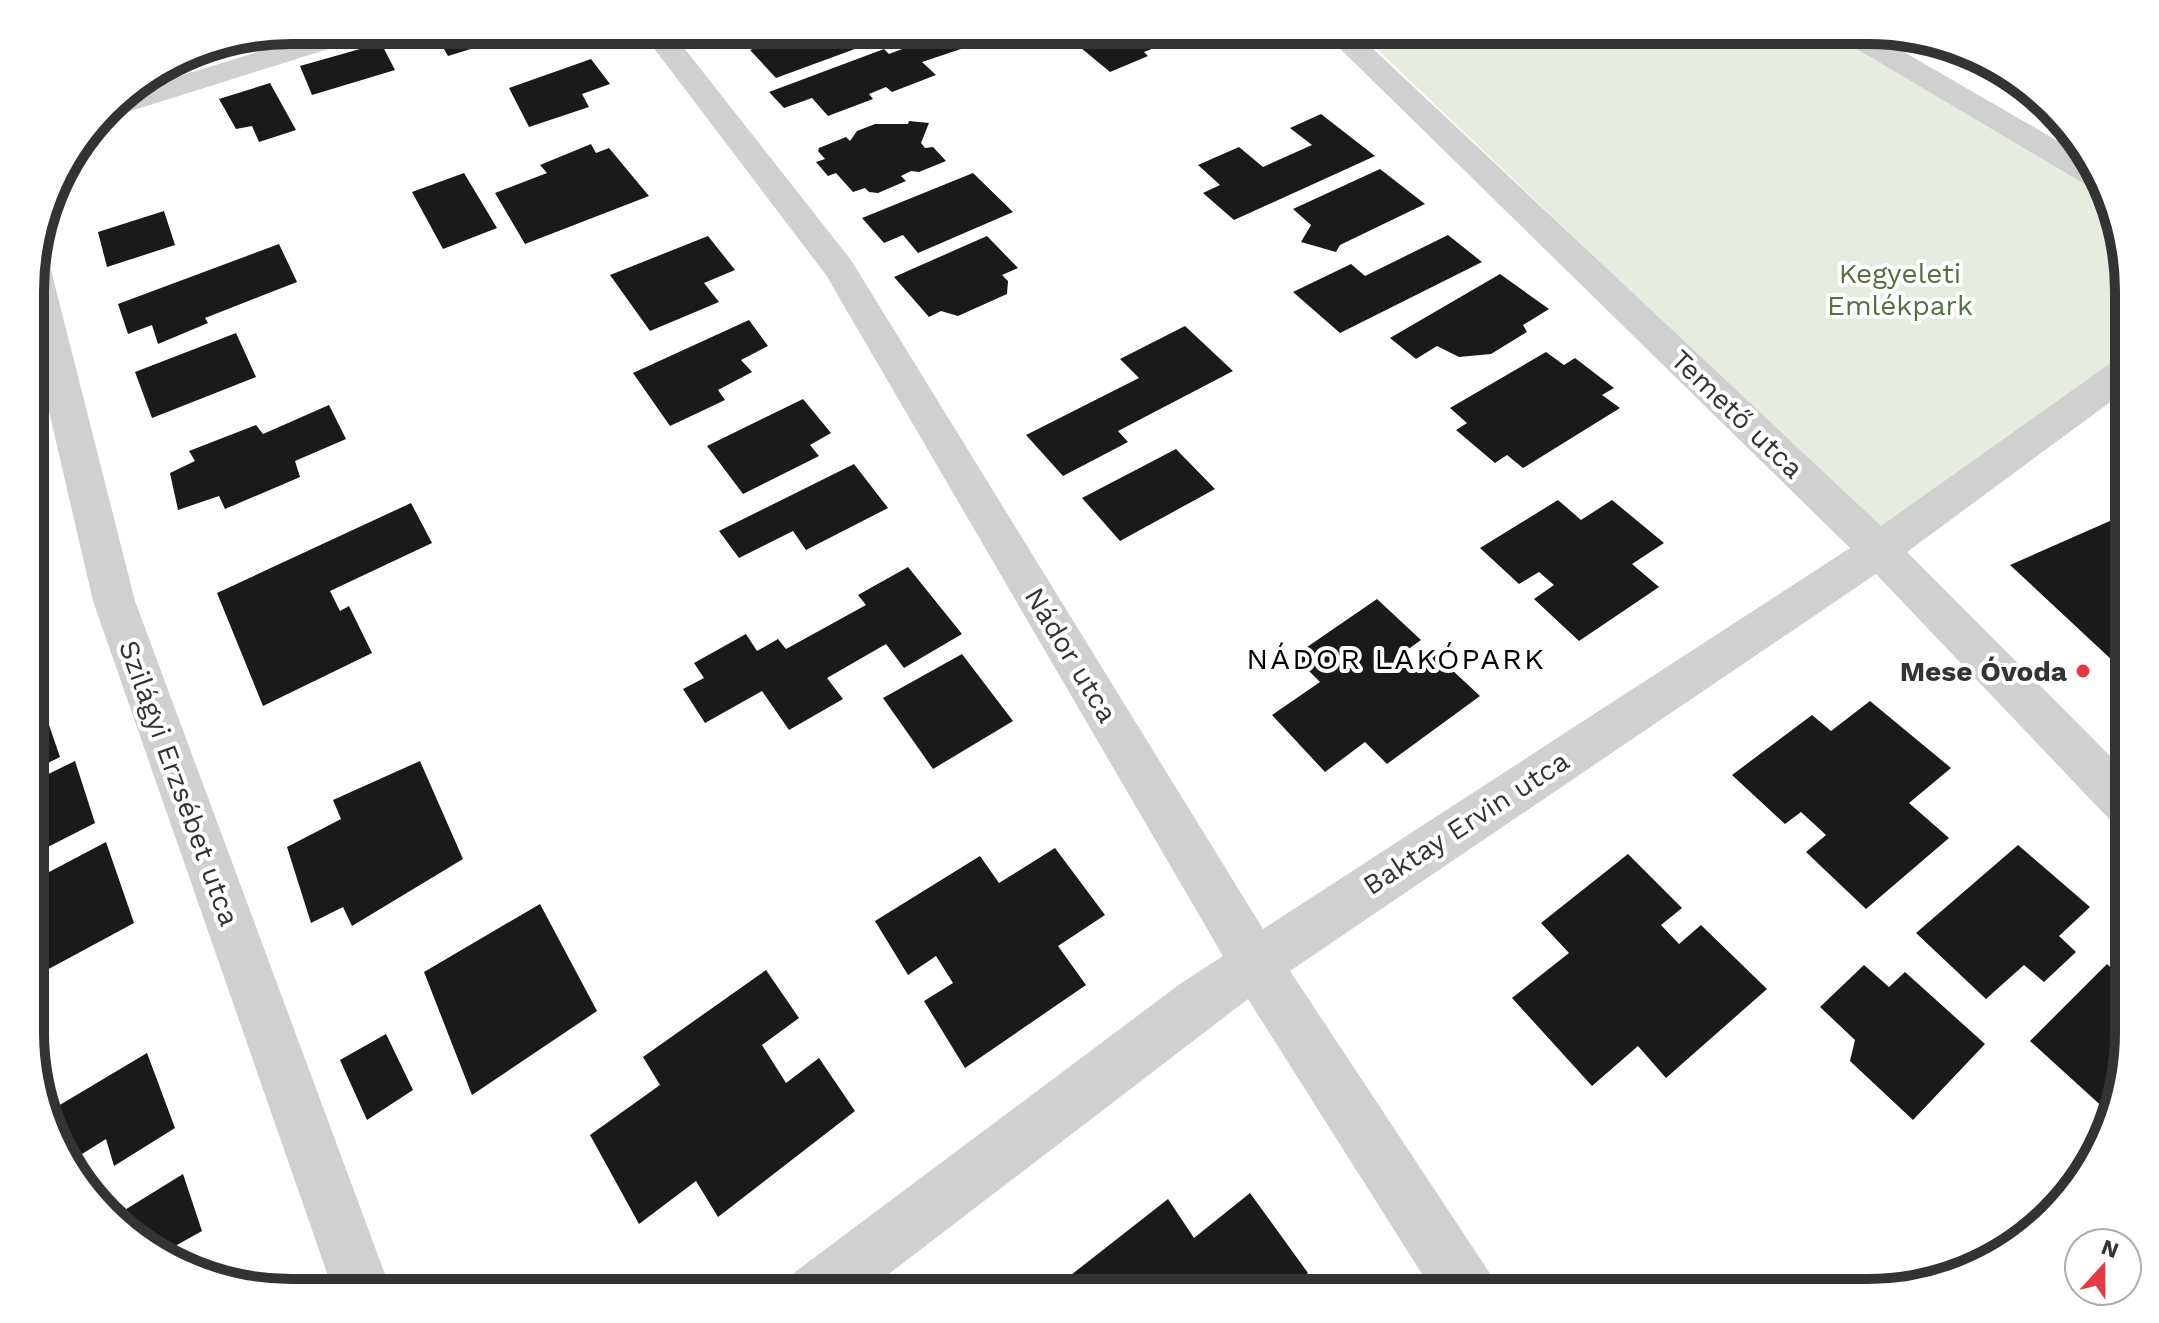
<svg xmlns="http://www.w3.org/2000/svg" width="2159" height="1323" viewBox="0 0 2159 1323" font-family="'Work Sans',sans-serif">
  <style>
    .green { fill: #e6ecdf }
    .building { fill: #1a1a1a }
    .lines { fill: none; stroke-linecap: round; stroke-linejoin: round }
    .street { fill: #d0d0d0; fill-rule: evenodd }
    .poi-dot { fill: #e63946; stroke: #fff; stroke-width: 3 }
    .labels { text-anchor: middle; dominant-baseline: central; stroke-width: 8; stroke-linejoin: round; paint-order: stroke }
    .park-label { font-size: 28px; fill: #56703f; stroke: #fff }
    .street-label { font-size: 28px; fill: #333; stroke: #fff }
    .poi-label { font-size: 28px; font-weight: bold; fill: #333; stroke: #fff; text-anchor: end }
    .neighbourhood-label { font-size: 30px; letter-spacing: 2px; fill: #000; stroke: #fff }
    .rim { fill: none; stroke: #333; stroke-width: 10 }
  </style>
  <rect width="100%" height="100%" fill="#fff"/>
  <path class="green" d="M1357,30H1844L2100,179L2128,273V368L1879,550L1648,308Z"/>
  <g class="building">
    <path d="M433,30H493L500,40L448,56Z"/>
    <path d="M807,30H873L882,39L776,78L750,50Z"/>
    <path d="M932,30H969L982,42L922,62L936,75L892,92L886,87L869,94L873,99L828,116L812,98L784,108L769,92L884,49L889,54L931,38L925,33Z"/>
    <path d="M1108,30H1173L1158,36L1167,43L1144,52L1148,56L1110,72L1075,43Z"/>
    <path d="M1173,30H1207L1185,39Z"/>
    <path d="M257,37L260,44L202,61L196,49Z"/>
    <path d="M1920,37L1936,39L1960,50L1952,54Z"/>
    <path d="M381,43L395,70L312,95L300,66Z"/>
    <path d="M591,59L610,84L582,94L589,107L529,127L509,88Z"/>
    <path d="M270,83L296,130L259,142L252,126L236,129L219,99Z"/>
    <path d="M1321,114L1375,156L1234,220L1203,193L1220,185L1198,165L1239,147L1263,167L1312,145L1290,128Z"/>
    <path d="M909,121L929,123L921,143L925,148L933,147L946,161L919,172L911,171L901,176L906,181L878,193L869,192L865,188L853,192L836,173L828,176L816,162L825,159L818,151L819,148L846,137L850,141L857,131L875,124H908Z"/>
    <path d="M591,144L596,153L609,148L649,196L525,244L495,193L547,173L540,165Z"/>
    <path d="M1380,169L1425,204L1340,245L1336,252L1301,242L1311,225L1293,209Z"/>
    <path d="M464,173L497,228L443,249L412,192Z"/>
    <path d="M973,173L1013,212L918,253L903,235L884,243L862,218Z"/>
    <path d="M164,211L175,245L107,267L98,232Z"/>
    <path d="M1448,235L1482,262L1340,333L1293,292L1351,264L1365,276Z"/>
    <path d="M708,236L735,270L704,283L719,302L650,331L610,275Z"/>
    <path d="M987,236L1018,268L1002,275L1008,281L1007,294L958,316L941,311L929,317L894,277Z"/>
    <path d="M279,244L297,282L205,318L208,323L158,344L152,325L128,334L118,304Z"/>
    <path d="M1500,274L1549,309L1523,325L1527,332L1491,354L1459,357L1437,346L1416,359L1390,338Z"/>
    <path d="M749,320L768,346L741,360L752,372L718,390L725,400L670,426L633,373Z"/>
    <path d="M1185,326L1233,371L1118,431L1128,442L1063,476L1026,435L1139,378L1120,359Z"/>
    <path d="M236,333L256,377L152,418L135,372Z"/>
    <path d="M1546,352L1564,365L1575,358L1614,388L1602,395L1620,408L1523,468L1507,455L1495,463L1456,430L1467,423L1450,408Z"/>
    <path d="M803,399L831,433L810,445L819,456L743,494L707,446Z"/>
    <path d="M329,405L346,439L295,461L300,477L225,509L219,496L178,510L170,473L195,461L189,451L256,425L263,434Z"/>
    <path d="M1176,449L1215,489L1120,541L1082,498Z"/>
    <path d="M854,464L888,508L806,550L793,531L739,558L719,531Z"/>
    <path d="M1558,500L1581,520L1612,500L1664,543L1632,564L1659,587L1579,641L1534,599L1554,585L1539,572L1519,584L1480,548Z"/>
    <path d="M411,503L432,543L330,591L340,611L349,606L372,653L263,706L217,593Z"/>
    <path d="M2128,513V675L2010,565Z"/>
    <path d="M908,567L962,634L904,668L886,644L827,678L843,699L789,730L762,691L705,723L683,689L704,678L694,663L746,634L757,651L778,639L786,649L866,605L858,595Z"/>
    <path d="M1377,599L1421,640L1403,653L1417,666L1435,654L1480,696L1387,764L1365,742L1325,772L1272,715L1320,682L1294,656Z"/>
    <path d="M32,649L42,676L32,680Z"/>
    <path d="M962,654L1013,721L933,769L883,698Z"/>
    <path d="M37,690L60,757L32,771V692Z"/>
    <path d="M1870,701L1951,768L1909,803L1949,838L1866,909L1806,852L1826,835L1801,812L1785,824L1732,775L1812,715L1831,731Z"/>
    <path d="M75,761L95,823L32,855V782Z"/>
    <path d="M420,761L463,859L352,926L343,907L311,923L287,847L341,819L333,800Z"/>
    <path d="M106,842L134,923L32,978V881Z"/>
    <path d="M2018,845L2090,907L2059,936L2076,952L2044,982L2024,965L1986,999L1916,933Z"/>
    <path d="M1055,848L1105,915L1058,946L1086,985L965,1068L924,1001L953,983L936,956L908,975L875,921L980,856L999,883Z"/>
    <path d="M1628,854L1682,908L1661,925L1679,944L1701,925L1767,989L1666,1078L1638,1046L1592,1086L1512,998L1569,953L1541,923Z"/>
    <path d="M540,904L597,1011L472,1095L424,972Z"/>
    <path d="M2107,964L2128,983V1049L2107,1111L2030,1041Z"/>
    <path d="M1864,965L1889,987L1905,972L1985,1044L1913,1120L1850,1061L1855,1040L1820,1007Z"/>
    <path d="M766,970L799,1018L762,1045L786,1083L819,1058L855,1111L718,1217L696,1181L639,1224L590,1135L660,1085L643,1057Z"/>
    <path d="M386,1034L413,1090L367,1120L340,1060Z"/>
    <path d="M147,1053L175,1128L114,1166L106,1139L66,1164L48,1112Z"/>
    <path d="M183,1174L202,1231L159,1255L146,1249L115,1216Z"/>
    <path d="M1250,1193L1308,1273L1285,1293H1048L1168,1199L1194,1238Z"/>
  </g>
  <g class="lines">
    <g class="street">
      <path d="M329,30H375L370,36L121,114L103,115L121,94Z"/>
      <path d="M640,30H670L851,260L1263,929L1850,548L1321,30H1353L1881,526L2115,360L2128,357V389L1907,552L2128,774V827L2111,821L1876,574L1290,971L1489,1272L1497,1293H1434L1248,999L864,1293H787L795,1272L1180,984L1223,956L826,275Z"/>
      <path d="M1830,30H1866L2094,162L2103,189L2088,186L1835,36Z"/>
      <path d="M34,251L44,254L49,262L135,601L392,1293H334L93,601L32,338Z"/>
    </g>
  </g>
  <circle class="poi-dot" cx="2083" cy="671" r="8"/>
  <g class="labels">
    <g class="park-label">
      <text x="1900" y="273">Kegyeleti<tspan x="1900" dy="32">Emlékpark</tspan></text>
    </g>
    <g class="street-label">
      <text transform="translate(1737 414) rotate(44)">Temető utca</text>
      <text transform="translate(1071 655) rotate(59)">Nádor utca</text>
      <text transform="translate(179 783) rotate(70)">Szilágyi Erzsébet utca</text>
      <text transform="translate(1466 823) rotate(-33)">Baktay Ervin utca</text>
    </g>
    <g class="poi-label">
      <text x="2067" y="671">Mese Óvoda</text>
    </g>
    <g class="neighbourhood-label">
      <text x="1396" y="658">NÁDOR LAKÓPARK</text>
    </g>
  </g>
  <path d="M0 0H2159V1323H0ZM291 44H1868A247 247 0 0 1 2115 291V1032A247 247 0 0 1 1868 1279H291A247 247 0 0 1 44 1032V291A247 247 0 0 1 291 44Z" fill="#fff" fill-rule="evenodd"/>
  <path class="rim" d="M291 44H1868A247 247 0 0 1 2115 291V1032A247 247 0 0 1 1868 1279H291A247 247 0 0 1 44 1032V291A247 247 0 0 1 291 44Z"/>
  <g transform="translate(2103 1267) rotate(21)"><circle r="38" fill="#ffffff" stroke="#adadad" stroke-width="2"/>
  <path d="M0-6L14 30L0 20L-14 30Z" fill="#e63946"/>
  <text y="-12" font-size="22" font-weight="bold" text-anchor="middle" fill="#333333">N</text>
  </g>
</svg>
